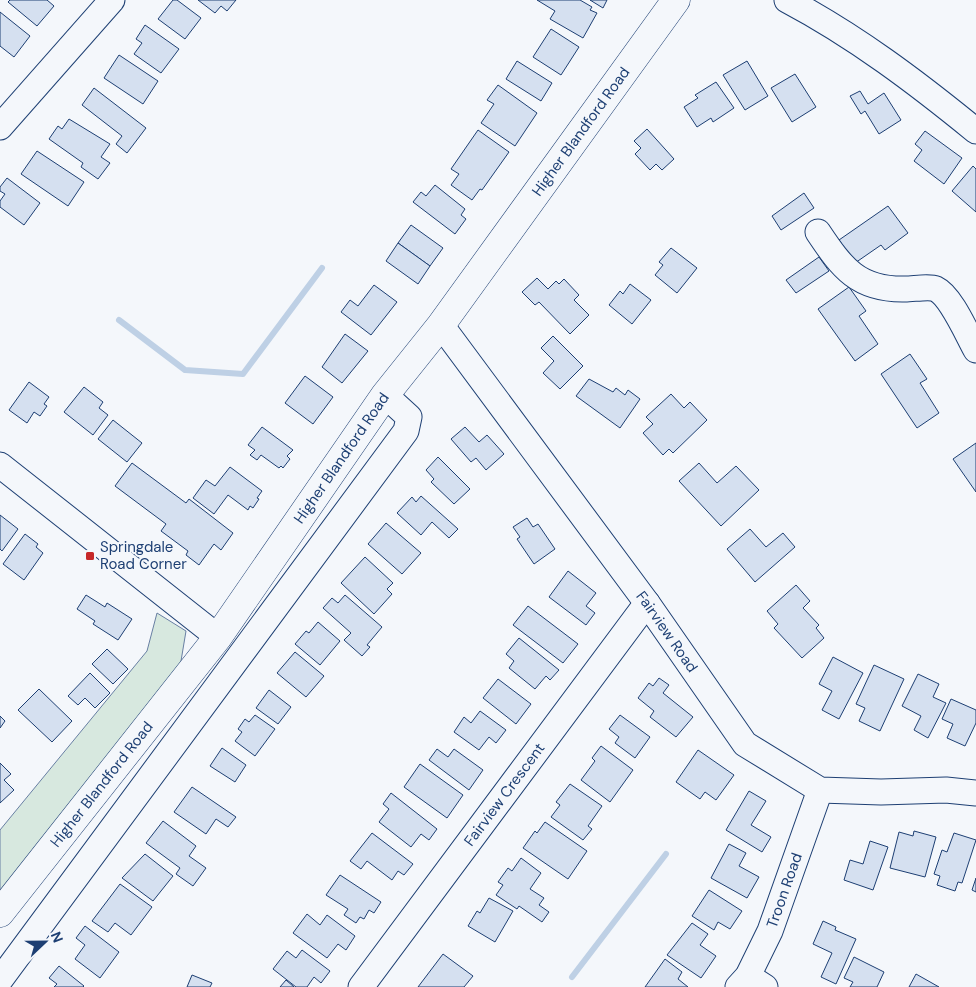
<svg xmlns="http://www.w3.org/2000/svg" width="976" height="987" viewBox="0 0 976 987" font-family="'DM Sans',sans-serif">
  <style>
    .green { fill: #d7e8df; stroke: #687fa3 }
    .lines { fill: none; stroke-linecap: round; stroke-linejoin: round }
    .stream { stroke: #bed0e5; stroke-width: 6 }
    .building { fill: #d5e0f0; stroke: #1d3f73 }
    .minor-casing { stroke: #1d3f73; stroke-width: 27 }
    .major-casing { stroke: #1d3f73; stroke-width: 29 }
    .minor { stroke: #f4f7fb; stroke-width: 25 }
    .major { stroke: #f4f7fb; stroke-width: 28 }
    .poi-dot { fill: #c62828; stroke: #f4f7fb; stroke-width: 2 }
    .labels { text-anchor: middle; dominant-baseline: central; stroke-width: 4; stroke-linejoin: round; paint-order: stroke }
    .street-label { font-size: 15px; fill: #1d3f73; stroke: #f4f7fb }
    .poi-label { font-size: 15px; fill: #1d3f73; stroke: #f4f7fb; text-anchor: start }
  </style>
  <rect width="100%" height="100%" fill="#f4f7fb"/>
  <path class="green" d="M157,613L186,631L180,667L0,895V830L147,651Z"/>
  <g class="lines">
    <g class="stream">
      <path d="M119,320L185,370L243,374L322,268"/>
      <path d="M572,977L666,854"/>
    </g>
  </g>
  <g class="building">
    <path d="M10,0H47L54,6L37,26L8,2Z"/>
    <path d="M173,0H177L201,18L185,39L158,19Z"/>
    <path d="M198,0H236L227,11L221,6L215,13Z"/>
    <path d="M537,0H580L592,7L590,10L597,13L583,38L550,19L555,11Z"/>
    <path d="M590,0H607L603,8Z"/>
    <path d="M0,12L30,36L14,57L0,46Z"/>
    <path d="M145,25L179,49L161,73L134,54L142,43L136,39Z"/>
    <path d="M551,29L579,47L561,75L533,57Z"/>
    <path d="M119,55L158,81L143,104L104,78Z"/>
    <path d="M517,61L552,83L541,101L506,79Z"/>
    <path d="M747,61L768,96L745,110L723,75Z"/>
    <path d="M795,74L816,107L792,122L771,88Z"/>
    <path d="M716,82L734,108L713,122L711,118L697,127L684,107L698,98L695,95Z"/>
    <path d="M498,85L537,113L515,146L481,123L494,104L487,100Z"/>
    <path d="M94,88L146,128L127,153L116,144L122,136L82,105Z"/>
    <path d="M860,91L868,104L884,93L901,120L879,134L865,111L861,114L850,96Z"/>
    <path d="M69,119L110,144L101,157L110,163L98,179L81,167L83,163L49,139L58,126L62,129Z"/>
    <path d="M647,129L674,159L662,170L656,164L650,170L635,154L641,148L634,141Z"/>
    <path d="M478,130L509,152L482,190L480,189L472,200L451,185L459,174L451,169Z"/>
    <path d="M925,131L962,158L944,184L914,161L922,150L915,144Z"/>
    <path d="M37,151L84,182L68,206L21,174Z"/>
    <path d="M973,166L976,169V212L952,191Z"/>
    <path d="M7,178L40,203L24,225L0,207V201L5,194L0,191V187Z"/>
    <path d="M435,185L465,209L461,215L466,219L455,234L413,202L421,192L426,196Z"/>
    <path d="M804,193L814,208L781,230L772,216Z"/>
    <path d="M888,206L908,233L885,250L881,245L855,263L839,240Z"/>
    <path d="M411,225L443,248L430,266L398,243Z"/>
    <path d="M398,243L430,266L418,284L386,261Z"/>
    <path d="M671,248L697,268L677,293L655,275L663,265L659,262Z"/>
    <path d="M819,257L829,271L796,293L786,280Z"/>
    <path d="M537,278L548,289L556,281L559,284L564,279L579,295L574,300L589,315L570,334L539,302L535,305L522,292Z"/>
    <path d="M630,284L651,300L632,324L609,305L620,291L623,294Z"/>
    <path d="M374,285L397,302L371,335L341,312L350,300L358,306Z"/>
    <path d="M849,287L866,311L859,316L878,344L855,361L818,309Z"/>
    <path d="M345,334L368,351L342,383L322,367Z"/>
    <path d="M553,336L583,366L560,389L543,373L554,361L541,348Z"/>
    <path d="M910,354L927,379L920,383L939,413L917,428L881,374Z"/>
    <path d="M305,376L333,397L313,424L285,403Z"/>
    <path d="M589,379L613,392L616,388L625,395L628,390L640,399L620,428L576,396Z"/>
    <path d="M29,382L49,397L44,404L47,406L40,416L34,412L27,423L9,410Z"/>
    <path d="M84,387L103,402L99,408L108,415L93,435L64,412Z"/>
    <path d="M671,394L684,408L690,402L707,420L673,453L669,449L663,455L643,433L653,424L646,417Z"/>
    <path d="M113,420L142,443L127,462L98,439Z"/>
    <path d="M262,427L293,450L287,456L290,459L283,468L281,466L279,468L261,455L257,460L250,455L255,450L248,445Z"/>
    <path d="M465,427L479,442L487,435L504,454L486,470L476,458L471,462L451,439Z"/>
    <path d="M976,443V492L953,459Z"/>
    <path d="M438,457L470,489L454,504L431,482L434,479L426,470Z"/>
    <path d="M132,463L186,503L189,499L233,533L221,550L214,544L199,565L186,555L188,551L161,531L166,524L115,486Z"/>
    <path d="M699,463L717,483L736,466L759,490L721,526L679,481Z"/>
    <path d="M230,467L262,491L257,498L259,499L253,508L250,506L248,510L228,495L214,514L193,498L206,480L215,486Z"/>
    <path d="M421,496L458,529L449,538L432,522L421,535L397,513L412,497L416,502Z"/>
    <path d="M0,515L18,529L2,551L0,549Z"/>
    <path d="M527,518L533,527L538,524L555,549L534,564L517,539L520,537L513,527Z"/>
    <path d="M386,523L421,553L402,574L368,544Z"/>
    <path d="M750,529L766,547L783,533L795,547L755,582L727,549Z"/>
    <path d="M25,534L38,544L36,547L43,553L24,580L3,564Z"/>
    <path d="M365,557L393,583L387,589L392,594L374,614L341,583Z"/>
    <path d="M568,571L596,593L586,606L595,613L586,625L549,597Z"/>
    <path d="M796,585L810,601L803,608L819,625L816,628L824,638L802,658L774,628L778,624L767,611Z"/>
    <path d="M86,595L105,607L107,603L132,619L118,640L93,624L95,621L77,609Z"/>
    <path d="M345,595L382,627L367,645L370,647L362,656L344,640L351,633L323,608L332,598L338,603Z"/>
    <path d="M528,606L578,644L563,663L513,625Z"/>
    <path d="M318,622L340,641L320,665L295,644L306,631L309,633Z"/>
    <path d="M519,638L559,670L550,680L546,676L535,689L509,668L514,661L506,654Z"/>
    <path d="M107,649L128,669L113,684L92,664Z"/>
    <path d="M295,652L324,676L306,697L277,673Z"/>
    <path d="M833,657L863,673L839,719L822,710L832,691L819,684Z"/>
    <path d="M874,665L904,679L880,731L859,721L865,708L856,704Z"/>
    <path d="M90,673L110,693L95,708L85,698L78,705L68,696Z"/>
    <path d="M918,674L939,684L933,697L946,703L928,738L914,730L921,716L902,706Z"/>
    <path d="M659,678L669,685L663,693L693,717L676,737L650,717L654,711L638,698L649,683L653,686Z"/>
    <path d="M498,679L531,704L516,724L483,698Z"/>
    <path d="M39,689L72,721L52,742L18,710Z"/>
    <path d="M269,690L291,707L278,724L256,708Z"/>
    <path d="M951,699L976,710V723L965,746L947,738L953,724L942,719Z"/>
    <path d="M480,711L506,730L496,743L489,737L479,750L454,732L464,717L471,723Z"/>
    <path d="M255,715L275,729L255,756L235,741L242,732L238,729L245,719L249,722Z"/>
    <path d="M620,715L650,737L635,758L615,743L619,737L609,729Z"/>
    <path d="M0,716L5,721L0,728Z"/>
    <path d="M601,746L633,770L610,802L581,780L595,761L592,758Z"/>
    <path d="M222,748L246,765L235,782L210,766Z"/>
    <path d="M437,749L448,757L454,749L483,770L469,790L429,760Z"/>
    <path d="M698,750L734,775L716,800L705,792L700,799L676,782Z"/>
    <path d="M0,763L11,774L4,780L14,790L0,803Z"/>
    <path d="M420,764L463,795L447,818L404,787Z"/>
    <path d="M570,784L602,806L588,826L592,829L583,840L551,817L560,805L556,802Z"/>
    <path d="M192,787L236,817L228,827L216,819L206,834L174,812Z"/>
    <path d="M749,791L766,801L751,825L771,837L762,852L726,830Z"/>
    <path d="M391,793L437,829L429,840L421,834L411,847L379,822L389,809L383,804Z"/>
    <path d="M163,821L196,846L189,856L206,868L193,886L176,874L180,868L146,843Z"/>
    <path d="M545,822L587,851L568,879L523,848L535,831L537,833Z"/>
    <path d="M914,831L936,837L925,877L890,868L899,832L913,836Z"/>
    <path d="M372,833L413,864L404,875L398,871L392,880L367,861L361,869L350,861Z"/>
    <path d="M954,833L976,840L962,883L958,882L955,891L937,885L940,876L934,874L942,850L947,852Z"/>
    <path d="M870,841L888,847L873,890L844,880L850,860L863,864Z"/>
    <path d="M729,844L746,853L739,866L759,877L747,898L711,878Z"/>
    <path d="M145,854L173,876L153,901L122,878Z"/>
    <path d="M521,858L541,873L530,889L544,898L539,905L549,912L542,922L519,906L517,909L496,895L503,885L498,882L508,868L512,871Z"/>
    <path d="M340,875L381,902L374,913L369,910L364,919L360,917L356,923L344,915L348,909L326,895Z"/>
    <path d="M976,878V892L972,890Z"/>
    <path d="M120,884L152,907L131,935L115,923L108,932L92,921Z"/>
    <path d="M709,890L742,911L730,929L718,922L714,930L692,916Z"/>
    <path d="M489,898L513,911L495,942L468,926L477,911L480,913Z"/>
    <path d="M307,914L320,925L327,915L355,936L346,950L338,944L327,958L293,933Z"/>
    <path d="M823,921L836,927L835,930L856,939L836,984L821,977L832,953L813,944Z"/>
    <path d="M692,923L708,934L700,945L716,956L701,978L667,955Z"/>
    <path d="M85,926L119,952L100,978L75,959L85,945L76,938Z"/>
    <path d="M302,950L330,971L321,983L314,977L307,987H296L273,969L287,951L296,958Z"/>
    <path d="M443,954L473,976L464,987H418Z"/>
    <path d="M854,957L884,972L877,987H850L853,982L844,978Z"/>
    <path d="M665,959L682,972L678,979L688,987H645Z"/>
    <path d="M59,966L84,986L83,987H54L57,984L49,978Z"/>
    <path d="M916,974L939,987H909Z"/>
    <path d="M192,975L212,983L210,987H187Z"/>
    <path d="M286,980L294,987H280Z"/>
  </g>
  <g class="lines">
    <g class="minor-casing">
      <g id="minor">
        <path d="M787,0C855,36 916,82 976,131"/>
        <path d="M0,127L112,0"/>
        <path d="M818,232C842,268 858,290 905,289C914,289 929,286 936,289C951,296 967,334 976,350"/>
        <path id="s1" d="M441,325L647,603L745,744L820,790L881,792L946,790L976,793"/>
        <path d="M0,465L218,637"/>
        <path d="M748,976L765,987"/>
        <path d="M0,980L406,431L409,417L385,395"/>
        <path id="s2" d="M361,987L647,603"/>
        <path id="s3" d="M738,987L748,976L770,931L820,790"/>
      </g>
    </g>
    <g class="major-casing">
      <g id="major">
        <path id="s4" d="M0,913L218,637L385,395L441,325L676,0"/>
      </g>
    </g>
    <use href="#minor" class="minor"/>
    <use href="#major" class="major"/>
  </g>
  <rect class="poi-dot" x="85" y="551" width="10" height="10" rx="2.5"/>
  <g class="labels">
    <g class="street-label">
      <text stroke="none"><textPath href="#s4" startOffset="974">Higher Blandford Road</textPath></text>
      <text stroke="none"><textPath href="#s4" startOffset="569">Higher Blandford Road</textPath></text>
      <text stroke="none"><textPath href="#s1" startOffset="381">Fairview Road</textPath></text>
      <text stroke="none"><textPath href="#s4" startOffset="164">Higher Blandford Road</textPath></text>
      <text stroke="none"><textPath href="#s2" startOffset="240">Fairview Crescent</textPath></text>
      <text stroke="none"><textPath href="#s3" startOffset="108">Troon Road</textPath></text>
    </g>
    <g class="poi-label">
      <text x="100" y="547">Springdale<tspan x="100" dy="17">Road Corner</tspan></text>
    </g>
  </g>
  <g transform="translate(45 942) rotate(68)" stroke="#f4f7fb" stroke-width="4" paint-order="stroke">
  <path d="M0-4L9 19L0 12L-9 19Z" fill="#1d3f73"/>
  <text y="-8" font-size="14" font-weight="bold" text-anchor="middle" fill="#1d3f73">N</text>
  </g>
</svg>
